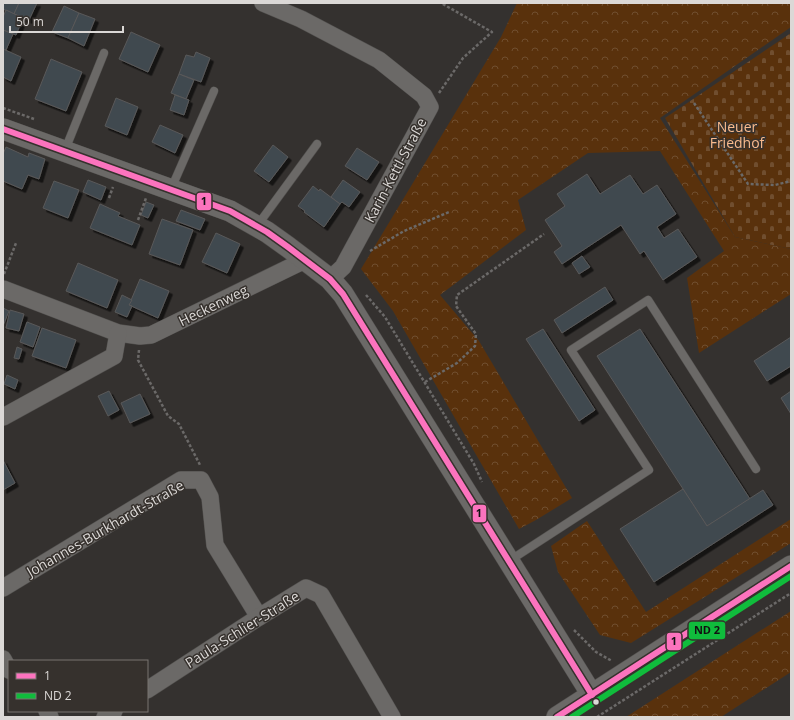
<svg xmlns="http://www.w3.org/2000/svg" width="794" height="720" viewBox="0 0 794 720" font-family="'Open Sans',sans-serif">
  <style>
    .forest { fill: url(#forest-crowns) }
    .cemetery { fill: url(#cemetery-stones) }
    .building { fill: #41484f; stroke: #595959; filter: url(#shadow) }
    .lines { fill: none; stroke-linecap: round; stroke-linejoin: round }
    .service-casing { stroke: #514f4d; stroke-width: 9 }
    .minor-casing { stroke: #514f4d; stroke-width: 18 }
    .tertiary-casing { stroke: #514f4d; stroke-width: 22 }
    .path { stroke: #6b6968; stroke-width: 2.5; stroke-dasharray: 3 2; stroke-linecap: butt }
    .service { stroke: #6b6967; stroke-width: 8 }
    .minor { stroke: #6b6967; stroke-width: 17 }
    .tertiary { stroke: #6b6967; stroke-width: 21 }
    .bus-1-casing { stroke: #36312d; stroke-width: 9 }
    .bus-2-casing { stroke: #36312d; stroke-width: 9 }
    .bus-1 { stroke: #fc73be; stroke-width: 6 }
    .bus-2 { stroke: #10bc3c; stroke-width: 6 }
    .bus-dot { fill: #dbd8d6; stroke: #36312d; stroke-width: 1.5 }
    .labels { text-anchor: middle; dominant-baseline: central; stroke-width: 3; stroke-linejoin: round; paint-order: stroke }
    .park-label { font-size: 14px; fill: #fabb8d; stroke: #36312d }
    .street-label { font-size: 14px; fill: #dbd8d6; stroke: #36312d }
    .line-badge { stroke: #36312d; stroke-width: 1.5 }
    .pale-badge-label { font-size: 11px; text-anchor: middle; font-weight: bold; fill: #111 }
  </style>
  <defs>
    <pattern id="forest-crowns" width="20" height="18" patternUnits="userSpaceOnUse"><rect width="20" height="18" fill="#59310c"/><path d="M2 6a3 3 0 1 1 6 0M12 15a3 3 0 1 1 6 0" fill="none" stroke="#704e2f"/></pattern>
    <pattern id="cemetery-stones" width="16" height="16" patternUnits="userSpaceOnUse"><rect width="16" height="16" fill="#59310c"/><path d="M2 7V4a2 2 0 0 1 4 0v3zM10 15v-3a2 2 0 0 1 4 0v3z" fill="#704e2f"/></pattern>
    <filter id="shadow"><feDropShadow dx="3.5" dy="3.5" stdDeviation="0" flood-color="#0009"/></filter>
  </defs>
  <rect width="100%" height="100%" fill="#34312f"/>
  <g class="forest">
    <path d="M517,3H791V27L660,118L735,237L791,249V294L699,353L687,278L724,251L660,151L588,153L518,200L526,230L440,295L479,341L572,498L536,520L519,529L393,311L361,269L501,37Z"/>
    <path d="M791,519V543L631,643L600,635L558,572L551,546L587,521L646,612Z"/>
    <path d="M791,611V672L721,717H626Z"/>
  </g>
  <path class="cemetery" d="M791,33V249L735,237L665,118Z"/>
  <g class="building">
    <path d="M3,3H19L14,14L3,9Z"/>
    <path d="M19,3H37L29,20L14,14Z"/>
    <path d="M64,6L79,13L68,38L52,32Z"/>
    <path d="M6,10L23,18L16,35L3,30V17Z"/>
    <path d="M79,13L95,19L84,46L68,38Z"/>
    <path d="M3,30L13,34L6,50L3,49Z"/>
    <path d="M131,32L160,45L148,72L119,59Z"/>
    <path d="M3,49L21,57L11,81L3,77Z"/>
    <path d="M196,52L210,58L201,82L179,74L186,55L194,57Z"/>
    <path d="M51,59L82,72L66,111L35,99Z"/>
    <path d="M179,74L194,80L186,99L171,93Z"/>
    <path d="M175,95L189,100L184,115L170,110Z"/>
    <path d="M116,98L138,107L127,135L105,126Z"/>
    <path d="M160,125L183,135L175,153L152,142Z"/>
    <path d="M273,145L288,157L269,182L254,171Z"/>
    <path d="M6,147L28,157L29,153L45,159L39,179L28,175L22,189L3,181V154Z"/>
    <path d="M357,148L379,162L367,180L345,166Z"/>
    <path d="M587,174L600,194L630,175L643,194L657,185L676,214L657,227L664,238L678,229L697,257L663,280L644,251L640,254L621,225L562,264L554,252L562,246L545,220L565,206L557,194Z"/>
    <path d="M88,180L106,187L101,200L83,192Z"/>
    <path d="M343,180L360,192L349,207L342,202L340,204L331,197Z"/>
    <path d="M54,181L79,190L68,218L43,208Z"/>
    <path d="M313,186L319,191L320,189L340,204L324,227L304,212L305,211L298,206Z"/>
    <path d="M146,202L154,205L148,218L141,215Z"/>
    <path d="M100,204L120,213L118,216L140,225L132,245L90,228Z"/>
    <path d="M181,210L205,219L200,230L176,221Z"/>
    <path d="M162,219L193,230L180,265L149,254Z"/>
    <path d="M216,233L240,244L227,273L202,262Z"/>
    <path d="M582,256L590,267L579,274L572,263Z"/>
    <path d="M78,263L118,280L107,308L66,291Z"/>
    <path d="M140,279L169,291L158,318L129,305Z"/>
    <path d="M605,287L613,300L562,333L554,320Z"/>
    <path d="M122,295L132,300L129,305L132,306L127,317L115,312Z"/>
    <path d="M3,308L9,311L3,326Z"/>
    <path d="M10,310L24,314L19,331L6,328Z"/>
    <path d="M27,322L40,327L33,347L20,342Z"/>
    <path d="M42,328L76,340L66,368L32,356Z"/>
    <path d="M543,329L595,410L579,421L526,339Z"/>
    <path d="M640,329L750,499L707,526L597,356Z"/>
    <path d="M791,337V366L767,381L754,361Z"/>
    <path d="M17,347L22,349L19,359L14,358Z"/>
    <path d="M7,375L18,380L15,389L4,384Z"/>
    <path d="M109,391L119,410L108,416L98,396Z"/>
    <path d="M791,391V414L781,398Z"/>
    <path d="M140,394L150,414L130,423L121,403Z"/>
    <path d="M3,460L15,483L3,490Z"/>
    <path d="M683,489L707,526L763,490L773,505L654,582L620,529Z"/>
  </g>
  <g class="lines">
    <g class="service-casing">
      <g id="service">
        <path d="M65,150L104,53"/>
        <path d="M171,189L214,91"/>
        <path d="M257,226L317,144"/>
        <path d="M509,561L649,470L571,350L648,300L756,469"/>
      </g>
    </g>
    <g class="minor-casing">
      <g id="minor">
        <path d="M263,3L301,19L379,60L424,96L430,107L343,267L330,279"/>
        <path d="M3,289L118,333L140,336L151,335L305,260"/>
        <path d="M3,417L114,356L118,333"/>
        <path d="M3,588L181,480H201L210,497L215,545L259,617"/>
        <path d="M3,659L9,670"/>
        <path d="M147,690L259,617L306,588L321,595L392,717"/>
        <path d="M47,711L50,717"/>
        <path d="M105,717L114,711"/>
      </g>
    </g>
    <g class="tertiary-casing">
      <g id="tertiary">
        <path d="M3,129L230,211L267,232L288,247L330,279L343,294L592,695"/>
        <path d="M557,717L791,566"/>
      </g>
    </g>
    <g class="path">
      <path d="M439,93L463,58L492,32L441,3"/>
      <path d="M694,103L748,184L775,185L791,181"/>
      <path d="M3,108L34,119"/>
      <path d="M109,198L113,187"/>
      <path d="M138,220L146,198"/>
      <path d="M370,251L404,231L449,212"/>
      <path d="M4,274L16,243"/>
      <path d="M366,295L385,317L474,464L482,482"/>
      <path d="M139,350L138,360L168,416L179,424L199,463L200,465"/>
      <path d="M425,382L457,363L475,346L476,334L456,306L457,295L544,234"/>
      <path d="M574,630L596,652L612,661"/>
      <path d="M597,717L791,593"/>
    </g>
    <use href="#service" class="service"/>
    <use href="#minor" class="minor"/>
    <use href="#tertiary" class="tertiary"/>
    <g class="bus-1-casing">
      <g id="bus-1">
        <path d="M3,129L230,211L267,232L288,247L330,279L343,294L592,695"/>
        <path d="M557,717L791,566"/>
      </g>
    </g>
    <g class="bus-2-casing">
      <path id="bus-2" d="M572,717L791,576"/>
    </g>
    <use href="#bus-1" class="bus-1"/>
    <use href="#bus-2" class="bus-2"/>
  </g>
  <circle class="bus-dot" cx="596" cy="702" r="3.5"/>
  <g class="labels">
    <g class="park-label">
      <text x="737" y="126">Neuer<tspan x="737" dy="16">Friedhof</tspan></text>
    </g>
    <g class="street-label">
      <text transform="translate(395 170) rotate(-62)">Karin-Kettl-Straße</text>
      <text transform="translate(213 305) rotate(-26)">Heckenweg</text>
      <text transform="translate(105 528) rotate(-30)">Johannes-Burkhardt-Straße</text>
      <text transform="translate(242 629) rotate(-32)">Paula-Schlier-Straße</text>
    </g>
  </g>
  <g class="line-badge">
    <rect x="196" y="192" width="16" height="19" rx="4" fill="#fc73be"/>
    <rect x="472" y="504" width="15" height="19" rx="4" fill="#fc73be"/>
    <rect x="688" y="621" width="38" height="19" rx="4" fill="#10bc3c"/>
    <rect x="666" y="632" width="16" height="19" rx="4" fill="#fc73be"/>
  </g>
  <g class="pale-badge-label">
    <text x="204" y="205">1</text>
    <text x="479" y="517">1</text>
    <text x="707" y="634">ND 2</text>
    <text x="674" y="645">1</text>
  </g>
  <rect width="794" height="720" fill="none" stroke="#dbd8d6" stroke-width="8"/>
  <rect x="8" y="660" width="140" height="52" fill="#36312d" stroke="#787471"/>
  <rect x="16" y="673" width="20" height="6" fill="#fc73be" stroke="#787471"/>
  <text x="44" y="680" font-size="12" fill="#dbd8d6">1</text>
  <rect x="16" y="693" width="20" height="6" fill="#10bc3c" stroke="#787471"/>
  <text x="44" y="700" font-size="12" fill="#dbd8d6">ND 2</text>
  <path d="M10 26v6h113v-6" fill="none" stroke="#dbd8d6" stroke-width="2"/>
  <text x="16" y="26" font-size="12" fill="#dbd8d6" stroke="#36312d" stroke-width="3" paint-order="stroke">50 m</text>
</svg>
